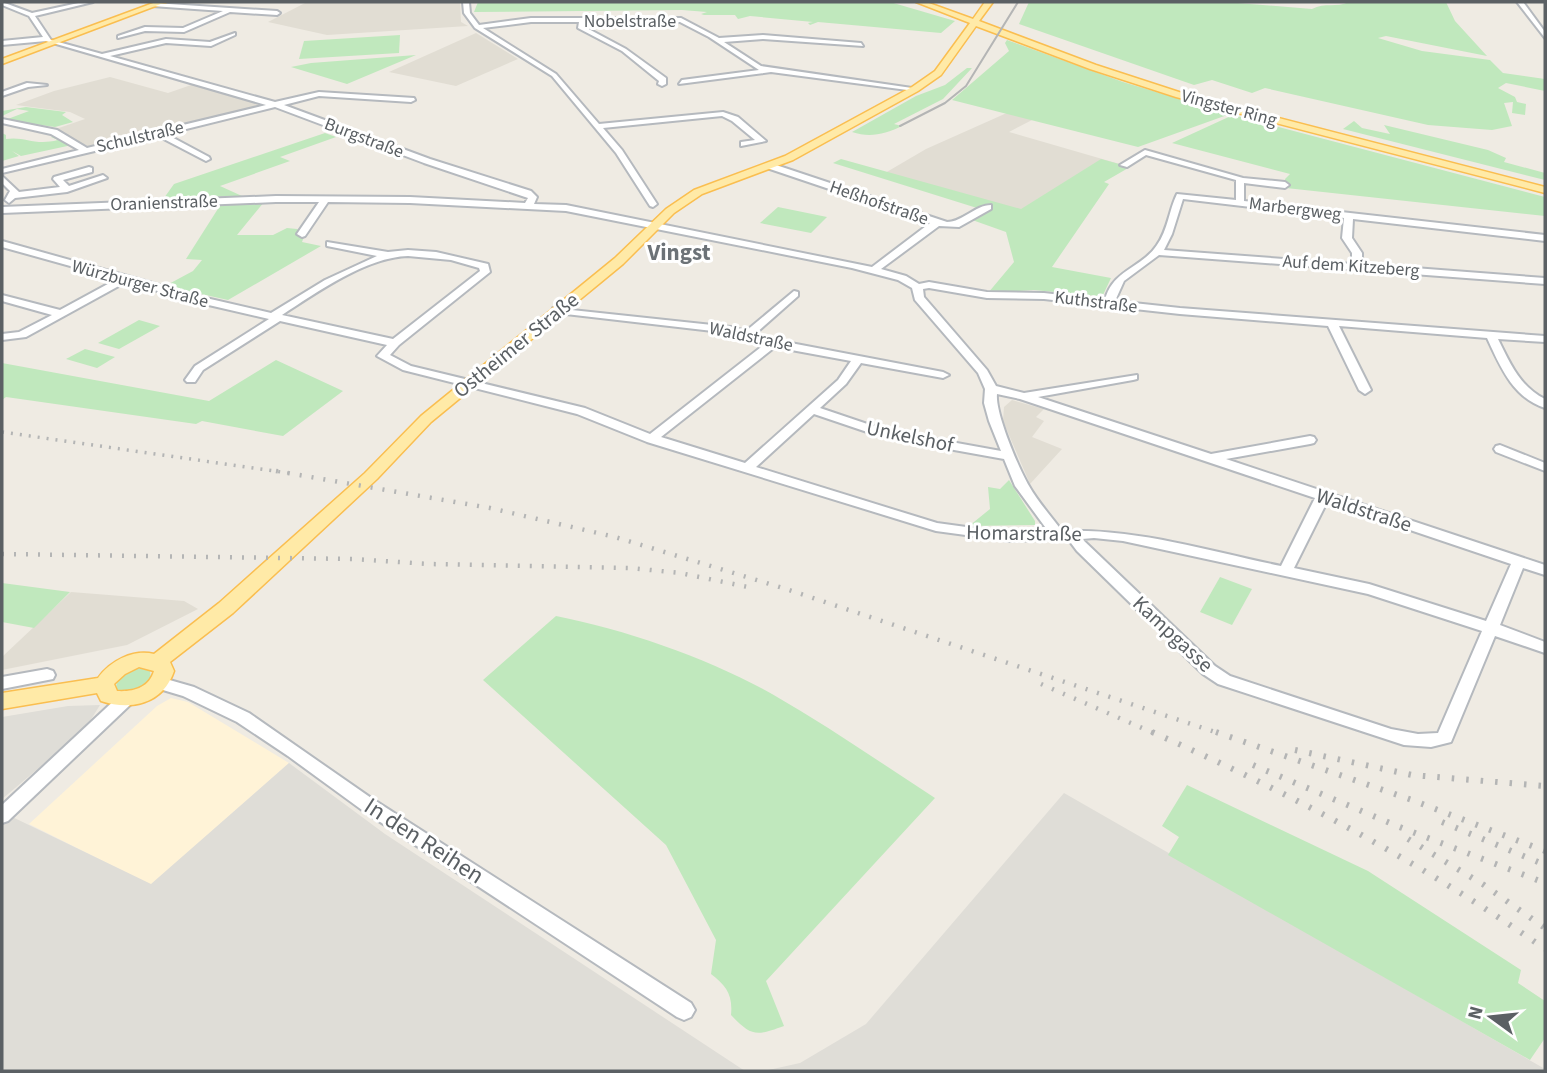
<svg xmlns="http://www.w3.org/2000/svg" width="1547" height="1073" viewBox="0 0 1547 1073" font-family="'Source Sans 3',sans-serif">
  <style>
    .commercial { fill: #fff3d7 }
    .industrial { fill: #dfddd7 }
    .education { fill: #e1ddd3 }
    .green { fill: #c0e8bd }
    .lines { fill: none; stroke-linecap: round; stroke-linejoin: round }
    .minor-casing { stroke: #b5b9be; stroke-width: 4 }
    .major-casing { stroke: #fabe50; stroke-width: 3 }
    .minor { fill: #fff; fill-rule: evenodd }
    .major { fill: #ffeaa7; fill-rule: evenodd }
    .tram { stroke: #b4b5b5; stroke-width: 2 }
    .rail-far2 { stroke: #b4b5b5; stroke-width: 3.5; stroke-dasharray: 2 7; stroke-linecap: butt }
    .rail-far1 { stroke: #b4b5b5; stroke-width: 4.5; stroke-dasharray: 2 10; stroke-linecap: butt }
    .rail { stroke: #b4b5b5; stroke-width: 6; stroke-dasharray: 2.5 12; stroke-linecap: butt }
    .labels { text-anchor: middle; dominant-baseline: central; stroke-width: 6; stroke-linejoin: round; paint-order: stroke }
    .far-street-label { font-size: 18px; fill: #5b6064; stroke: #fff }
    .street-label { font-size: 21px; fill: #5b6064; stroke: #fff }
    .far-district-label { font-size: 23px; font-weight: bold; fill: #6c7277; stroke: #fff }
    .near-street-label { font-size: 24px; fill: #5b6064; stroke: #fff }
  </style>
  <rect width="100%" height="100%" fill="#efebe3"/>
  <path class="commercial" d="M171,698L188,702L289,763L151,885L29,824L157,706Z"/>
  <g class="industrial">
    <path d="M100,705L85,729L2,799V717L68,706Z"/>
    <path d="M289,763L385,834L745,1071H2V812L151,884Z"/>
    <path d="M1064,793L1545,1069V1071H764L800,1063L866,1024Z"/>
  </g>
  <g class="education">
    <path d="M307,2H460L461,22L468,26L327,35L268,22Z"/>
    <path d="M476,33L518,59L456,86L389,72Z"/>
    <path d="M110,77L168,93L194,84L266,106L88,146L53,130L85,119L70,112L16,105L54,91Z"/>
    <path d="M1009,112L1034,119L1009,132L1123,165L1009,219L885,173L926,149Z"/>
    <path d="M1012,400L1044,409L1036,417L1044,421L1032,437L1062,449L1030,484L1003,421L1004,407Z"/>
    <path d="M71,592L184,601L198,609L127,645L2,670V657Z"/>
  </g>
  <g class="green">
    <path d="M478,2H890L955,21L941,33L818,22L810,25L808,23L813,22L750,16L738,19L735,15H704L701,14L707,12L682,10L474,12Z"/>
    <path d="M1029,2H1225L1312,9C1325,2 1336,8 1349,2H1446L1455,21L1487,56L1386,36L1378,38L1422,51L1490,60L1503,73L1545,79V91L1506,83L1498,88L1515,97L1517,102L1526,104L1525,115L1512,113L1513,102L1504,103L1512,126L1492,130L1428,125L1265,88L1252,93L1212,80L1194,85L1019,24Z"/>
    <path d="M400,35L399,53L299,59L304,41Z"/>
    <path d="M1007,40L1123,82L1230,114L1138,147L952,100L1009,51L1005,43Z"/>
    <path d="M416,55L347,84L291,67L311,63Z"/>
    <path d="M967,68H972L943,99L894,124L902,126C885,134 870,138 852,132L916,96L945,85Z"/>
    <path d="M26,107L66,112L62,115L73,122L55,127L5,120L29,111L17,109L2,116V111Z"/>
    <path d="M1233,115L1545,197V216L1286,188L1285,179L1290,174L1172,143Z"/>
    <path d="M1354,121L1362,128L1390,134L1384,125L1488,150L1506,158L1504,162L1545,173V180L1343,129Z"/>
    <path d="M2,133L6,135V139C25,136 34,146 58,140L51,137L55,136L72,145L21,156L12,151L19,156L2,161Z"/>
    <path d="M325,133L336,137L280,157L290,161L220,186L242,196L164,198L174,184Z"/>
    <path d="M841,159L1021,209L1101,159L1130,167L1104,182L1109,184L1052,267L1111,278L1103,295L1096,296L1034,290L988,293L1014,262L1006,232L961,216L977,208L833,163Z"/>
    <path d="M264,202L237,235H273L287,228L297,229L305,234L302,242L321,246L228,300L165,286L193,271L202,260L186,259L221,204Z"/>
    <path d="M778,207L827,217L811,233L760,223Z"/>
    <path d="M139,320L160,326L119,349L98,343Z"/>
    <path d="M85,349L115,357L97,368L66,359Z"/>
    <path d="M276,360L343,391L283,436L202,421L196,424L6,397L2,400V363L209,401Z"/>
    <path d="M1009,480L1035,521V525L969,526L990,509L988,487L1000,489Z"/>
    <path d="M1220,577L1252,589L1232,625L1200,612Z"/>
    <path d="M2,583L70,592L34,628L2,622Z"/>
    <path d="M556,616C627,630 710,659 772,694C828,726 881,763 935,798L766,981L784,1026C756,1036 752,1037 731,1015C733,994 726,986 711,974L716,940L666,845L483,680Z"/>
    <path d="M134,668L150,670L151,680L137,691L116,690L117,678Z"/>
    <path d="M1187,785L1368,871L1521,970L1518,983L1545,1001V1038L1530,1060L1168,855L1179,837L1162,826Z"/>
  </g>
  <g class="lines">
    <g class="minor-casing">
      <g id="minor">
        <path d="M2,2L32,13L83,2H93L35,16L51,40L102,54L166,39L210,42L235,33V35L211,46L166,43L110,56L275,102L319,92L414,98L415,100L411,102L319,96L284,105L430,159L531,191L537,197L534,204L566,205L872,267L930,223L767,168V164H773L947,222C963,222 975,205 991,205V209L959,227L939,226L881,269L906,276L919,284L929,282L987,292L1044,293L1105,300C1112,270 1142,268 1157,245C1168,230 1169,210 1177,194L1236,200V180L1146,155L1127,167L1120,165L1145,150L1243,178L1285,182L1289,185L1285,188L1244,183V201L1545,235V241L1353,219L1352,238L1362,253V264L1545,278V284L1159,255L1124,281L1115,301L1180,308L1545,336V342L1498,339C1510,363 1520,387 1545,399V408C1513,398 1500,366 1487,338L1339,326L1371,390L1365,394L1359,390L1328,326L1180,314L1044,299L987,298L929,288L923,289L924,297L987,370L996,386L1024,393L1137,375V379L1133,380L1038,397L1211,454L1310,436L1314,437L1316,440L1314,443L1310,444L1226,459L1545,565V575L1523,568L1500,625L1545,642V653L1495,636L1451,742L1431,747L1404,745L1218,684L1203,674L1077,551L1068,539L1010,541L936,531L647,442L577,414L403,370L377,356L387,345L280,321L203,370L195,382H187L185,380L195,366L269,319L200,303L126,282L26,337L2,340V334L19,332L52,315L2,301V295L60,310L117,279L2,247V241L206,298L271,313L325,280L377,256L327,246V242L388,252L408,250L436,252L488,264L490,272L399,345L390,355L411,366L585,408L650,434L765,344L730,333L557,313L553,312V308L731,327L746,331L794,291L798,292V296L755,334L775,340L943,372L949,375L943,378L861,363L846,384L820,408L885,430L1001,451L989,421L984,403L985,389L978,373L915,300L912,288L898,280L852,268L566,211L410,203L328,202L305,236L302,237L297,234L319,202H276L2,213V207L276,196L410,197L525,203L528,198L424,163L275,107L166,134L209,157L210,159L206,161L158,136L2,173V169L79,150L51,134L2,123V119L57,130L87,148L266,105L46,41L2,45V41L43,37L29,16L2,5ZM1183,199L1344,218L1342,238L1352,253V264L1164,250L1172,234ZM408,256L451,260L479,268L480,271L393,339L282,315C317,292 367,257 408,256ZM775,347L851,361L838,380L745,463L661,437ZM997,394L1020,399L1315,498L1281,566C1209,551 1135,528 1062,531C1051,516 1038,502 1029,486C1019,469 995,413 997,394ZM814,414L882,437L1004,459L1015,486L1048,531L1010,533L937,523L756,467ZM1327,502L1511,564L1486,621L1369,584L1294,568ZM1094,538L1123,541L1368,594L1482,631L1438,733L1418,734L1391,729L1230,676L1215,666L1082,539Z"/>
        <path d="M463,2H469L470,13L479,25L531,18H681L719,38L763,35L861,43L863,46L763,39L724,42L761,66L919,89L915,91L771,72L679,84L682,80L759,70L709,37L680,22H585L583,26L626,49L666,78V84L662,86L658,84L659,81L622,51L578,28L579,22H531L483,28L556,74L599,124L723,112L738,117L766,141L741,146V142L755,140L732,121L722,116L603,128L622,150L657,204L653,207L650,206L616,153L552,76L475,28L464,13Z"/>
        <path d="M1517,2H1523L1545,32V38Z"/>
        <path d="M154,3L277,11L280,13L277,15L230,12L184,32L145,31L118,38V36L145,27L183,28L223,11L152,6Z"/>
        <path d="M27,83L47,85L28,87L2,96V92Z"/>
        <path d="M89,167L92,168V172L63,180L69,186L103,175L107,178L67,192L15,198L9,203L5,200L10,191L2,183V176L19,192L60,187L53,179L54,177Z"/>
        <path d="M1500,445L1545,463V471L1496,452L1494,449L1496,446Z"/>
        <path d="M47,669L53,671L55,675L53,679L2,689V677Z"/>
        <path d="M159,677L194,687L249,713L374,800L691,1003L695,1010L691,1017L684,1020L677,1017L362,810L288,756L237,722L183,696L153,687L151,683L153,679Z"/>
        <path d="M125,694L131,696L133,700L131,704L8,821L2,823V805L119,696Z"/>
      </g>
    </g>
    <g class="major-casing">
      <g id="major">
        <path d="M156,2H166L2,64V59Z"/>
        <path d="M916,2H926L973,19L985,2H993L979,21L1096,65L1182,93L1545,187V193L1176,97L1090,69L976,26L941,75L918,91L793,160L702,194L674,213L623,264L431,422L377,479L233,613L170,662L174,671C163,704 131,711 101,701L97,693L2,709V693L98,678C110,661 133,649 154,654L219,603L365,473L421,416L615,258L666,209L694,190L785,156L912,87L935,71L970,23ZM139,667L154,671C149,688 133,692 117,691L114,684L125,674Z"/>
      </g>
    </g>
    <use href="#minor" class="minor"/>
    <use href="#major" class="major"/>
    <path class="tram" d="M900,126L945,103L966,86L1018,2"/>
    <path class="rail-far2" d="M2,432L288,473"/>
    <g class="rail-far1">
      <path d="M276,471L490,508L615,537L783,588L1221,734"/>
      <path d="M2,554L353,559L429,564L631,568L680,573L753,588"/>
      <path d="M1041,684L1156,734"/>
    </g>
    <g class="rail">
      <path d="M1152,732C1290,793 1421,862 1545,949"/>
      <path d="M1216,732L1412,800L1545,851"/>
      <path d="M1295,750L1412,775L1545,786"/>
      <path d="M1253,765L1397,826L1545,883"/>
      <path d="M1442,822L1545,865"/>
      <path d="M1408,839L1484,885L1545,928"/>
    </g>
  </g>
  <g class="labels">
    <g class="far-street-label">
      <text x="630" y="21">Nobelstraße</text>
      <text transform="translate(1229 108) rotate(15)">Vingster Ring</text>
      <text transform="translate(140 137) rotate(-13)">Schulstraße</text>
      <text transform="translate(364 138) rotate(21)">Burgstraße</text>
      <text transform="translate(164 203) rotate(-2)">Oranienstraße</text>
      <text transform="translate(879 203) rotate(19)">Heßhofstraße</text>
      <text transform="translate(1295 209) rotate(7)">Marbergweg</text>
      <text transform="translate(1351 266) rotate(4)">Auf dem Kitzeberg</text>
      <text transform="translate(140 284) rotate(15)">Würzburger Straße</text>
      <text transform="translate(1096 302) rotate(7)">Kuthstraße</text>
      <text transform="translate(751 337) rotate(12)">Waldstraße</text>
    </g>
    <g class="street-label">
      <text transform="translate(516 345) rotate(-39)">Ostheimer Straße</text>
      <text transform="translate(910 436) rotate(12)">Unkelshof</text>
      <text transform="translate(1364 510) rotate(18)">Waldstraße</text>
      <text transform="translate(1024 533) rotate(1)">Homarstraße</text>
      <text transform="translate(1173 634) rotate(43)">Kampgasse</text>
    </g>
    <g class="far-district-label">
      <text x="679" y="252">Vingst</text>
    </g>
    <g class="near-street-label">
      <text transform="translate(424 841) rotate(33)">In den Reihen</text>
    </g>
  </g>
  <rect width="1547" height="1073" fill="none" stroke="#5b6064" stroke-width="7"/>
  <g transform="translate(1491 1017) rotate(285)" stroke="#ffffff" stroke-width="5" paint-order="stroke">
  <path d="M0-5L12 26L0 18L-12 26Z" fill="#5b6064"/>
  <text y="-10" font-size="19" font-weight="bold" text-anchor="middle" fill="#5b6064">N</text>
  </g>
</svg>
